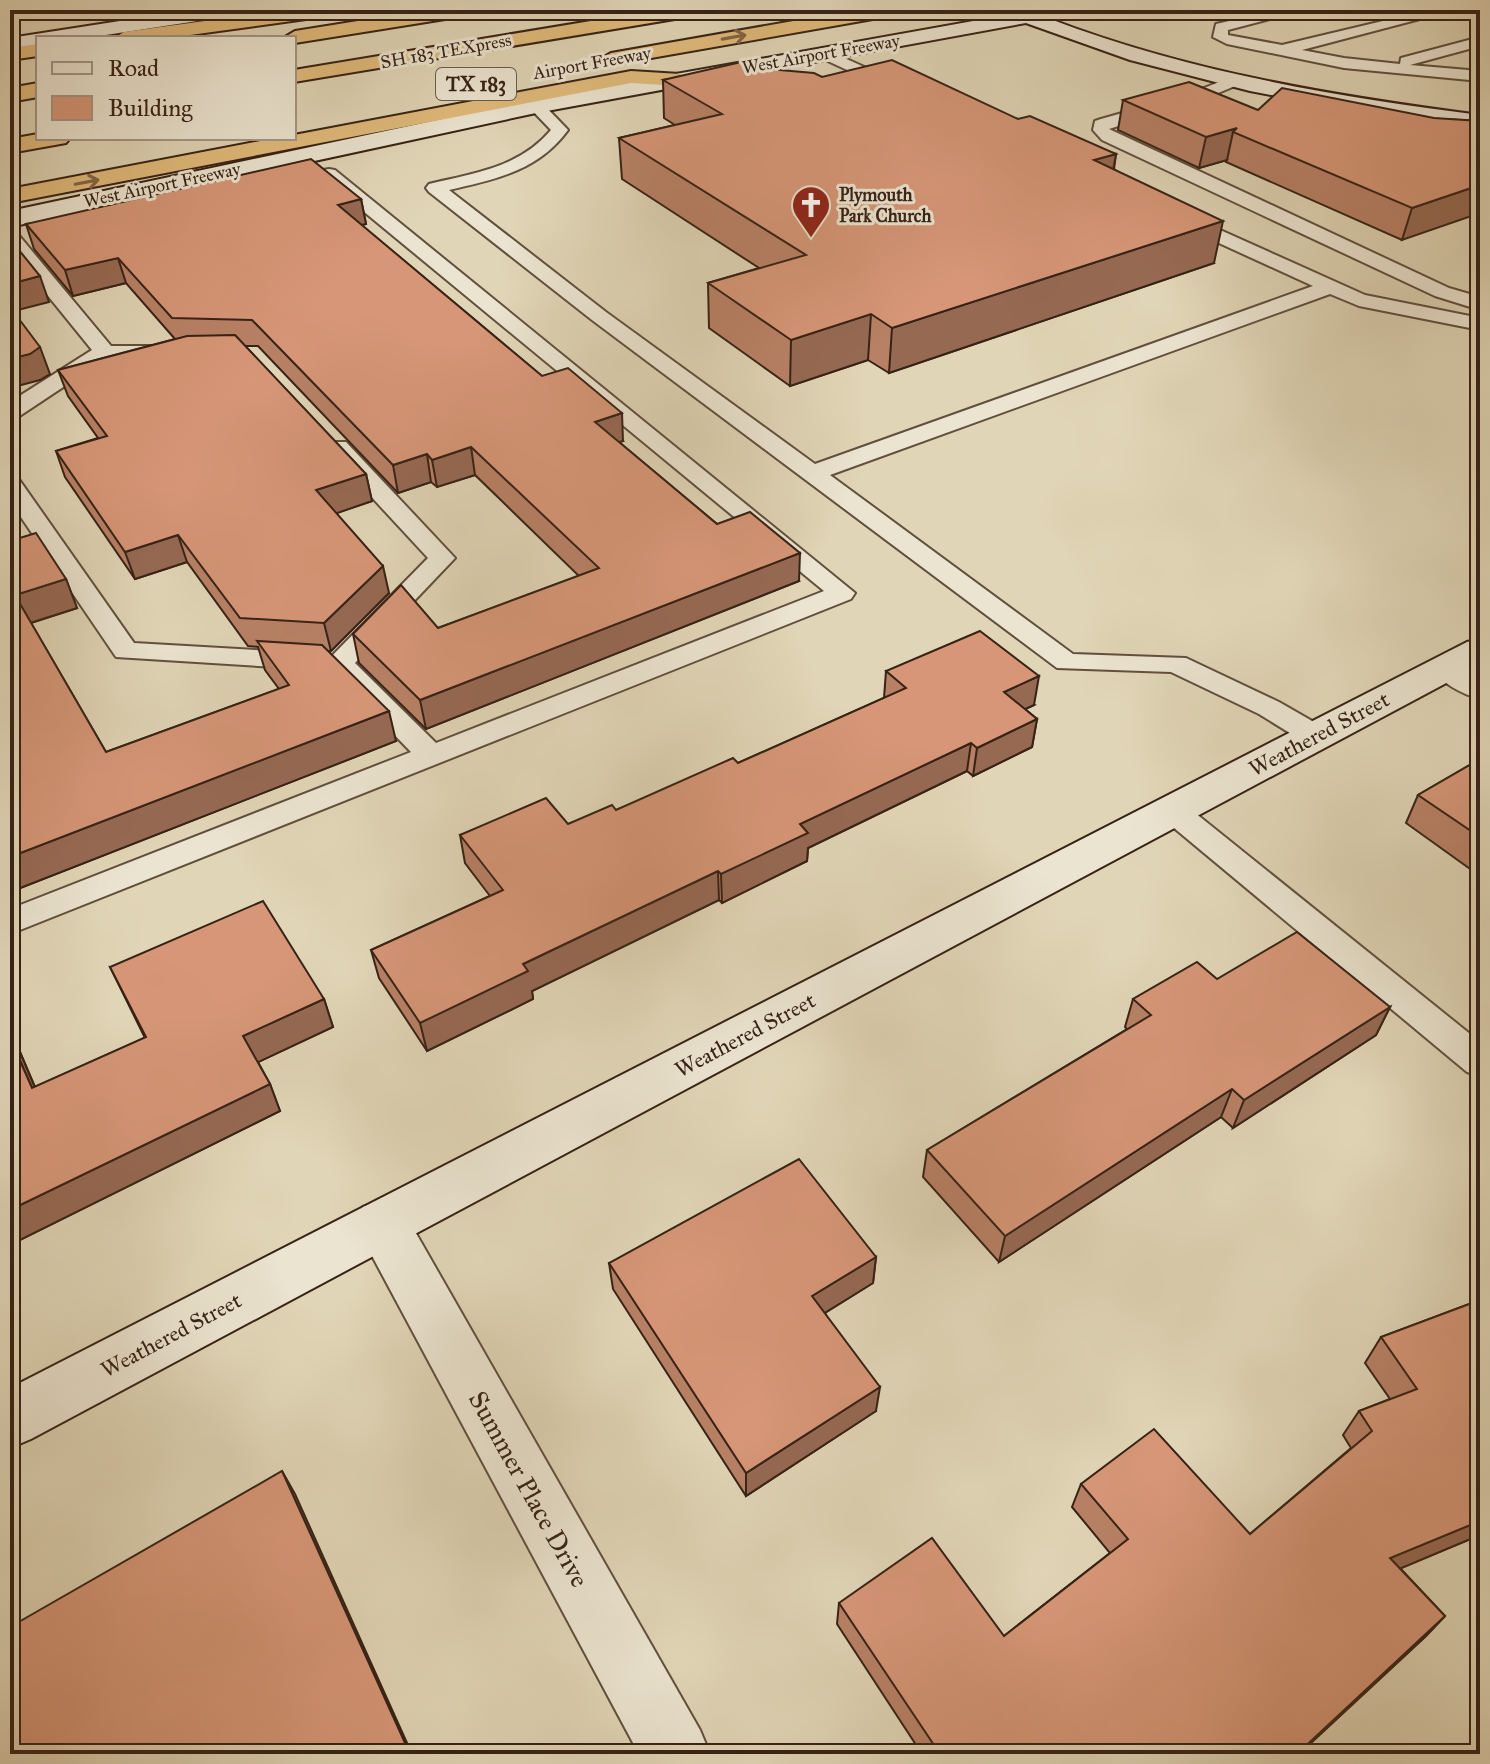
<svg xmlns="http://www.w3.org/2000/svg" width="1490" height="1764" viewBox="0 0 1490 1764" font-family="'IM FELL Great Primer',serif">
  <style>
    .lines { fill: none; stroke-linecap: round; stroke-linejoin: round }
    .lane-casing { stroke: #614f3e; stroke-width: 4 }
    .street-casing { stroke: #614f3e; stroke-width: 4 }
    .secondary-casing { stroke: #372216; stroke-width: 4 }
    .highway-casing { stroke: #372216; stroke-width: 4 }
    .lane { fill: #ebe4d0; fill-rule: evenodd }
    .street { fill: #ebe4d0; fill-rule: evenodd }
    .secondary { fill: #ebe4d0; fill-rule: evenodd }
    .highway { fill: #e0ba7b; fill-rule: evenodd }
    .wall { fill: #b88166; stroke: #372216; stroke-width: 2 }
    .shaded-wall { fill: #966953; stroke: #372216; stroke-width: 2 }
    .building { fill: #d69677; stroke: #372216; stroke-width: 2 }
    .oneway { stroke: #836643 }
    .labels { text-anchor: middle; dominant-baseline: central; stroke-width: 6; stroke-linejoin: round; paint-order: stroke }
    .far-street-label { font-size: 18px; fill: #372216; stroke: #ebe4d0 }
    .far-poi-label { font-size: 18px; font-weight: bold; fill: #372216; stroke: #ebe4d0; text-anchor: start }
    .shield { fill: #ebe4d0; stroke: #6d5c4e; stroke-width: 2 }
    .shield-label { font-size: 20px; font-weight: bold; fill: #372216 }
    .street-label { font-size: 22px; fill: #372216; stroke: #ebe4d0 }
    .near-street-label { font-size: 26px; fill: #372216; stroke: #ebe4d0 }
  </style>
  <rect width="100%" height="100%" fill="#e0d5b6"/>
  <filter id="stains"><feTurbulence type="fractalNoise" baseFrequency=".0025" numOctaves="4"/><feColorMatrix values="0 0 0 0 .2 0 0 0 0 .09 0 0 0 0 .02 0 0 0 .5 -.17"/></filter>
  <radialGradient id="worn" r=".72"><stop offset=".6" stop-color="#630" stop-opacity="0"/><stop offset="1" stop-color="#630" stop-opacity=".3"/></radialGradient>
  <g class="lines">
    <g class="lane-casing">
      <g id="lane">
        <path d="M1278,10H1304L1228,30V35L1282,45L1429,10H1454L1302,50L1344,58L1400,64L1401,58L1480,37V46L1410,65L1480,71V81L1344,68L1227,44L1213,37L1216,24Z"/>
        <path d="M822,48L900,83L902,86L900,89H888L817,56V50Z"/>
        <path d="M1234,76L1242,81L1240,84L1201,100L1109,129L1449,288L1480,297V310L1435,296L1102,140L1093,130L1095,121L1101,119L1189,94Z"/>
        <path d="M536,101L542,103L568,130C538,171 496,179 449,190L606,312L815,464L1313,286L1173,222L1171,218L1173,214L1180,212L1365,295L1480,318V330L1359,306L1330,294L830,475L1073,654L1186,658L1279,702L1326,729L1331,736L1326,743L1316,745L1306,743L1259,714L1171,672L1057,668L592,320L429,192L426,188L429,184C474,173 519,168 551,130L528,106Z"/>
        <path d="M329,169L335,170L855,593L851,599L10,934V909L411,752L325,663L428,558L330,452L326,447L330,442H346L455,558L355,663L436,743L824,591L323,178L320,174L323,170Z"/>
        <path d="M10,231L17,233L111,346H173L180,348L184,352L180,356L107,358L18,417L10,419V402L92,350L10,249Z"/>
        <path d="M10,476L18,478L134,643L306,653L316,655L320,661L316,667L306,669L116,657L10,501Z"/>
        <path d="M1173,801L1184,804L1480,1042V1076L1467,1072L1162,818L1158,811L1162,804Z"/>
      </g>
    </g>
    <g class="street-casing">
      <g id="street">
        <path d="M1449,655L1462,659L1480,670V699C1462,694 1441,683 1430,667L1436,659Z"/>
        <path d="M382,1201L401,1207L700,1730L710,1754H639L355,1224L363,1207Z"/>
      </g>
    </g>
    <g class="secondary-casing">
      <g id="secondary">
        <path d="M191,10H240L230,16L86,38H38V45L10,50V38Z"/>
        <path d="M1035,10H1078L1075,14L1050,19C1189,72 1333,96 1480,115V129L1365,113L1250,91L1130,60L1026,23L536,113L10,227V211L536,99Z"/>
        <path d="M1480,639V665L31,1439L10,1448V1388L1467,642Z"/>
      </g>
    </g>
    <g class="highway-casing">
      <g id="highway">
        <path d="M285,10H338L328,16L168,38H114L124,32Z"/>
        <path d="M427,10H474L464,16L295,43L294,38L285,37L295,31Z"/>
        <path d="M657,10H703L693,16L294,82V70Z"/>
        <path d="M856,10H900L890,16L611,65L601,59L611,53Z"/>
        <path d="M38,44V56L10,60V48Z"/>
        <path d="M631,71L680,74L691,80L680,86L631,83L10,203V189L276,138H294V135Z"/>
        <path d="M38,83V97L10,102V88Z"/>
        <path d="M38,134V138H70L66,143L10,153V139Z"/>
      </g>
    </g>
    <use href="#lane" class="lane"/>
    <use href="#street" class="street"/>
    <use href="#secondary" class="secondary"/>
    <use href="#highway" class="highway"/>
  </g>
  <g class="wall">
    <path d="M768,69L822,77L1018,119L1116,154L1114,169L1214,263L889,373L868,360L790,386L709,328L708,283L759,268L622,179L619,138L675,125L664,118L663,80Z"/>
    <path d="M1123,100L1258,110L1480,121L1402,240L1226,162L1227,160L1199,168L1118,130Z"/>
    <path d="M361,199L366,224L361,225L542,376L623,441L619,442L717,524L799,581L426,729L359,663L353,634L438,628L579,576L475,475L437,487L431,482L398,493L258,346H245L366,474L372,501L336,513L389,593L331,651H328L396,741L10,892V541L66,579L77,608L31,623L106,752L279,689L265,670L258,647L248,646L187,562L135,579L65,477L56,451L98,438L68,396L58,370L175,339L126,283L73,296L34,249L26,224Z"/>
    <path d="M886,671L1034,705L1025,709L1037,719L1032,747L973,776L967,771L808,848L807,861L722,903L719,900L532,991L533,999L427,1051L379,978L371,950L490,896L465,863L460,835L568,824L616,810L738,763L884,698Z"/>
    <path d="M1480,759V876L1406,823L1418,795Z"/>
    <path d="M110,967L324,999L333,1027L258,1062L270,1084L280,1111L10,1245V1033L17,1045L35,1087L145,1038Z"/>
    <path d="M1217,979L1390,1007L1376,1035L1233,1128L1221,1117L999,1262L923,1177L927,1150L1127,1029L1125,1027L1133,999Z"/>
    <path d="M876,1257L873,1283L825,1313L876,1411L746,1496L613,1289L609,1263Z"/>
    <path d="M1480,1300V1535L1400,1568L1445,1616L1426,1636L1299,1754H922L837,1624L839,1603L1004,1636L1110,1553L1072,1507L1081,1484L1250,1534L1351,1448L1343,1435L1359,1411L1390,1399L1365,1363L1381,1337Z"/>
  </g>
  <g class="shaded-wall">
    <path d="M1237,128L1233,132L1227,160L1199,168L1206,137Z"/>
    <path d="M1116,154L1109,195L1094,160Z"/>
    <path d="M1480,185V213L1402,240L1412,208Z"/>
    <path d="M361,199L366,224L342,230L338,205Z"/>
    <path d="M1223,221L1214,263L889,373L892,328Z"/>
    <path d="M118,258L126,283L73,296L65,270Z"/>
    <path d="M40,276L49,302L10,312V284Z"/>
    <path d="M871,314L868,360L790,386L791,340Z"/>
    <path d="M40,347L50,374L40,380L10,388V359Z"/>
    <path d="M622,413L623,441L597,449L595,422Z"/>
    <path d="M471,447L475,475L437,487L432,460Z"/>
    <path d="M427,454L431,482L398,493L393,465Z"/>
    <path d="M366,474L372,501L323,518L316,490Z"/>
    <path d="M178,535L187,562L135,579L125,552Z"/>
    <path d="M800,553L799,581L426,729L420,700Z"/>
    <path d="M383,566L389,593L331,651L324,623Z"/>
    <path d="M66,579L77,608L27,624L15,595Z"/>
    <path d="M1039,676L1034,705L1000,721L1004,692Z"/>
    <path d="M389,711L396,741L10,892V857Z"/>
    <path d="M1037,719L1032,747L973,776L977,748Z"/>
    <path d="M971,743L967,771L808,848L807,861L722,903L721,874L800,824Z"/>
    <path d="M718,871L719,900L532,991L533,999L427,1051L420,1023L523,964Z"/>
    <path d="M324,999L333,1027L254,1064L243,1036Z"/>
    <path d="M1390,1007L1376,1035L1233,1128L1244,1100Z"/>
    <path d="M10,1033L17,1045L47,1116L32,1088L10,1038Z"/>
    <path d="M270,1084L280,1111L10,1245V1210Z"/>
    <path d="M1232,1089L1221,1117L999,1262L1005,1236Z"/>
    <path d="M876,1257L873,1283L810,1322L812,1296Z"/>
    <path d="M880,1387L876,1411L746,1496V1473Z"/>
    <path d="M282,1471L295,1494L412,1754H410Z"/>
    <path d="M1480,1521V1535L1373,1580L1390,1558Z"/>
    <path d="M1445,1616L1426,1636L1299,1754H1297Z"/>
  </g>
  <g class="building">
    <path d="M750,60L768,69L814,73L822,77L892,60L1018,119L1030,116L1116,154L1094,160L1223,221L892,328L871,314L791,340L708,283L806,255L619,138L722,114L663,80Z"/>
    <path d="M1189,82L1258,110L1282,88L1434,118L1480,121V185L1412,208L1233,132L1237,128L1206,137L1123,100Z"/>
    <path d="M311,159L361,199L338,205L542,376L568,368L622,413L595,422L717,524L750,512L800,553L420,700L353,634L401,585L438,628L599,568L471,447L432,460L427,454L393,465L252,320L172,318L118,258L65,270L26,224Z"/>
    <path d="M10,239L40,276L10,284Z"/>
    <path d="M10,307L40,347L30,354L10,359Z"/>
    <path d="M235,335L366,474L316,490L383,566L324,623L240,618L178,535L125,552L56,451L107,436L58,370L187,336Z"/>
    <path d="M36,533L66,579L15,595L106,752L289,685L257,641L322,645L389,711L10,857V541Z"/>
    <path d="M980,631L1039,676L1004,692L1037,719L977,748L971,743L800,824L808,833L721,874L718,871L523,964L528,971L420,1023L371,950L503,890L460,835L546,798L568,824L612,805L616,810L733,758L738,763L906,688L886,671Z"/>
    <path d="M1480,759V837L1418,795Z"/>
    <path d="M263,901L324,999L243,1036L270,1084L10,1210V1038L32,1088L146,1037L110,967Z"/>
    <path d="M1297,932L1390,1007L1244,1100L1232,1089L1005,1236L927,1150L1151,1015L1133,999L1197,962L1217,979Z"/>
    <path d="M799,1159L876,1257L812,1296L880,1387L746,1473L609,1263Z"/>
    <path d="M1480,1300V1521L1390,1558L1445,1616L1297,1754H940L839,1603L932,1538L1004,1636L1128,1539L1081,1484L1154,1429L1250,1534L1372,1431L1359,1411L1417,1389L1381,1337Z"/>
    <path d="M282,1471L410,1754H10V1627Z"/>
  </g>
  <defs><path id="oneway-shaft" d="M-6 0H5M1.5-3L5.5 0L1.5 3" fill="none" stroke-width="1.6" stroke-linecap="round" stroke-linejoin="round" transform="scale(2)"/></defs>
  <g class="oneway">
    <use href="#oneway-shaft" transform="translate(734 37) rotate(-10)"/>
    <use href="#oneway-shaft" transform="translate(87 182) rotate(-11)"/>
  </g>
  <defs>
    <g id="church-pin" transform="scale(2)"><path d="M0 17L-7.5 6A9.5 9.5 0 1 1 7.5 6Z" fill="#8f2418" stroke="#ebe4d0"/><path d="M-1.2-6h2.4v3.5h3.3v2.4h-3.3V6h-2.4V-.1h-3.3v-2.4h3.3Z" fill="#fff"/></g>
  </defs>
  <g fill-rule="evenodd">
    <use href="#church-pin" x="811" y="205"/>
  </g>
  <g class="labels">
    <g class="far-street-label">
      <text transform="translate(446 51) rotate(-10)">SH 183 TEXpress</text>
      <text transform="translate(821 54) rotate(-10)">West Airport Freeway</text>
      <text transform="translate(592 63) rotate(-10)">Airport Freeway</text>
      <text transform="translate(162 185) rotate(-12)">West Airport Freeway</text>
    </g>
    <g class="far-poi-label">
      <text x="839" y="195">Plymouth<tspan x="839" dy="21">Park Church</tspan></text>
    </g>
    <rect class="shield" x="436" y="68" width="80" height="32" rx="6"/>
    <g class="shield-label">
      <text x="476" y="84">TX 183</text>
    </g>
    <g class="street-label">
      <text transform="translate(1319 734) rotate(-28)">Weathered Street</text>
      <text transform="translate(745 1035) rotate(-28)">Weathered Street</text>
      <text transform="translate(171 1335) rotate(-28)">Weathered Street</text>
    </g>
    <g class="near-street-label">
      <text transform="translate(529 1489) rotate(61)">Summer Place Drive</text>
    </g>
  </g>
  <rect width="1490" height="1764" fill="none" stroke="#e0d5b6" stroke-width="40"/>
  <rect x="12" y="12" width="1466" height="1740" fill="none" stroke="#372216" stroke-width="4"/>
  <rect x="20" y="20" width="1450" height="1724" fill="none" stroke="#372216" stroke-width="2"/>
  <rect x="36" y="36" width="260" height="104" fill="#ebe4d0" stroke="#a39686" stroke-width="2"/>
  <rect x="52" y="62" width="40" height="12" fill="#ebe4d0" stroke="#a39686" stroke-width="2"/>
  <text x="108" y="76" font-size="24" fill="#372216">Road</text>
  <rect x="52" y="96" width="40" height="24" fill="#d69677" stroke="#a39686" stroke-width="2"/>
  <text x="108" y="116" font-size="24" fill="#372216">Building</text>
  <rect width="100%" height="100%" filter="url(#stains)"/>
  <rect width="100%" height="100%" fill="url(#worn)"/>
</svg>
